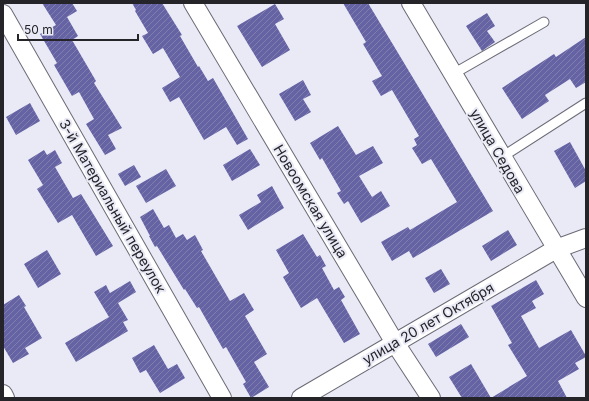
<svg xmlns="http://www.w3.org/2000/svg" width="589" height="401" viewBox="0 0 589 401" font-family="Inter,sans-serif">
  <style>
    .building { fill: url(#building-hatch) }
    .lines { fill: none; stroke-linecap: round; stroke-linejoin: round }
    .lane-casing { stroke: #6b6b76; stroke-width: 11 }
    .street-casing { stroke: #6b6b76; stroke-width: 20 }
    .lane { stroke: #fff; stroke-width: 9 }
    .street { stroke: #fff; stroke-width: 18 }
    .labels { text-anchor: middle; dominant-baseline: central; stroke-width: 4; stroke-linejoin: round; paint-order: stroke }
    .street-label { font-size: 14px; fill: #242429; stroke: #e9eaf6 }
  </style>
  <defs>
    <pattern id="building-hatch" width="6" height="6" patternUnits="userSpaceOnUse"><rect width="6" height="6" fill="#6663a5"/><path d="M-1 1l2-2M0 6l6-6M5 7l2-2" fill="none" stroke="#807ead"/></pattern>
  </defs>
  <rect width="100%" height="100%" fill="#e9eaf6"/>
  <g class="building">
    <path d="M42,3H72L77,11L67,17L78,36L72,40L96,81L94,83L122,128L108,135L116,149L105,155L86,124L94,119L79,92L72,96L54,65L57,63L40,34L56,25Z"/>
    <path d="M132,3H162L182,35L180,36L198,67L199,66L208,81L213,78L248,139L237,145L226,127L204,140L179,97L170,102L162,88L180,77L163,48L153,54L142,36L148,33L135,11L136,10Z"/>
    <path d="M343,3H368L493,211L413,258L409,251L392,261L381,242L408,227L410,230L457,202L431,159L422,164L412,148L417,145L414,139L419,136L392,90L381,96L372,81L382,76L363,44L366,42Z"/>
    <path d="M275,4L284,19L275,24L290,50L262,67L237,26Z"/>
    <path d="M487,13L495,26L487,31L495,42L482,51L466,26Z"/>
    <path d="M586,37V82L576,88L570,79L545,95L549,101L522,119L502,88L554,54L556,57Z"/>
    <path d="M303,80L311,95L303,99L311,112L295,121L279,94Z"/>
    <path d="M30,103L40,121L16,135L6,117Z"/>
    <path d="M338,126L356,155L373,146L383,163L359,176L372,197L381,191L390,206L361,223L348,201L344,204L337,193L341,191L322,158L320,160L310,143Z"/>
    <path d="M570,142L586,171V181L575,188L554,151Z"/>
    <path d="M250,149L260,165L232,181L223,165Z"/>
    <path d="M44,150L47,155L55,150L62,163L55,167L73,198L81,194L113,246L96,256L72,215L58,223L37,189L43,185L28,160Z"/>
    <path d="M134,165L141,177L125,186L118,174Z"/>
    <path d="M166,169L176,186L146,203L136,186Z"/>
    <path d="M272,186L284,208L248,230L239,215L261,202L257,195Z"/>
    <path d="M153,209L164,228L169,225L176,238L183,234L187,240L195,235L203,250L201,251L230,301L244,293L254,310L245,316L267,354L254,362L269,387L251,398L243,384L246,382L226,347L223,349L199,307L197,308L185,289L184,290L157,246L155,247L149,236H150L140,217Z"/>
    <path d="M508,230L517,245L491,261L482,246Z"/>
    <path d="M303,234L317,257L320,255L326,266L322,268L334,290L339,287L345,297L341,300L360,334L344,343L317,298L301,308L283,277L289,273L276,250Z"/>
    <path d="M47,250L61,274L38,288L24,264Z"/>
    <path d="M441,269L450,284L434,293L425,278Z"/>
    <path d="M536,280L544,294L532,301L536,308L521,316L539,348L571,330L586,356V357L575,363L579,369L558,381L567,398H462L449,377L471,364L491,398L527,376L508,345L512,343L491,306Z"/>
    <path d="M130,281L136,292L118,303L128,320L123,322L128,331L76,362L65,343L109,317L94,292L106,285L110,293Z"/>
    <path d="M19,295L26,306L24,307L42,338L25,348L29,354L13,363L3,346V305Z"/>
    <path d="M461,324L469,337L436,357L428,344Z"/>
    <path d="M154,345L168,369L177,364L185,378L160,393L146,370L140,373L132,358Z"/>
  </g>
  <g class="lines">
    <g class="lane-casing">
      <g id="lane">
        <path d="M453,74L544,22"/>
        <path d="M502,157L586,103"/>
      </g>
    </g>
    <g class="street-casing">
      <g id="street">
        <path d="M193,3L395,343L431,398"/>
        <path d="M411,3L586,298"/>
        <path d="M3,14L222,398"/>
        <path d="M3,394L5,398"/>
        <path d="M301,398L556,249L586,238"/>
      </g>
    </g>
    <use href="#lane" class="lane"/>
    <use href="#street" class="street"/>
  </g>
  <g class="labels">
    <g class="street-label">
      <text transform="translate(498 151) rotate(60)">улица Седова</text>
      <text transform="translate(311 201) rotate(59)">Новоомская улица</text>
      <text transform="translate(113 206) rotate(60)">3-й Материальный переулок</text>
      <text transform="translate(428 323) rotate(-30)">улица 20 лет Октября</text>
    </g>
  </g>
  <rect width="589" height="401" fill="none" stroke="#242429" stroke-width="8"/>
  <path d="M18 34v6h120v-6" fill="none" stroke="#242429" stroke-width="2"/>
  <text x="24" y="34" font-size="12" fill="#242429" stroke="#e9eaf6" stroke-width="3" paint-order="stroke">50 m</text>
</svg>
